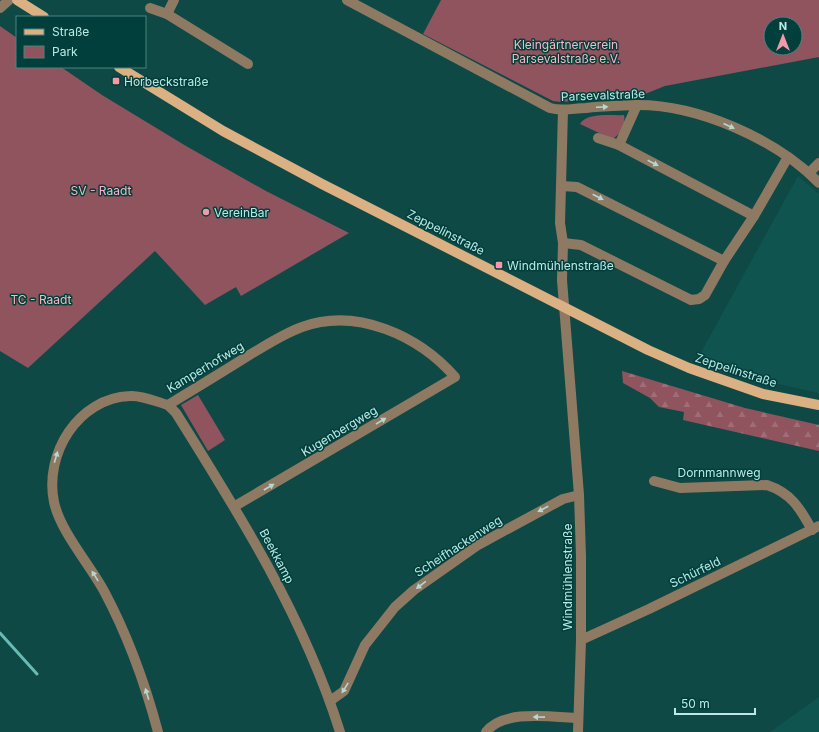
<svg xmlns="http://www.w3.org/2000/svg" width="819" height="732" viewBox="0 0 819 732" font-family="Inter,sans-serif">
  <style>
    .built { fill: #10544f }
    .forest { fill: url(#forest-firs) }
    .green { fill: #90545f; fill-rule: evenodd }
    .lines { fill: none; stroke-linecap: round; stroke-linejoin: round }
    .stream { stroke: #69bab4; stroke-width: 3 }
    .minor { stroke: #8e7963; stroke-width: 10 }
    .major { stroke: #dbb184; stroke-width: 10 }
    .oneway { fill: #b4d8d2 }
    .poi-dot { fill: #f39aa9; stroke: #003f3b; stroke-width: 1.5 }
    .labels { text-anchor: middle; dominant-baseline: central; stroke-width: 3; stroke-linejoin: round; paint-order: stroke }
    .park-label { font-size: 12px; fill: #f7b9c3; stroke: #003f3b }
    .poi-label { font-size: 12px; fill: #bbe9e5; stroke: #003f3b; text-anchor: start }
    .street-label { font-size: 12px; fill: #bbe9e5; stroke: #003f3b }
  </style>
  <defs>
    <pattern id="forest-firs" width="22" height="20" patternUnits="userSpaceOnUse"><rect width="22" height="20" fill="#90545f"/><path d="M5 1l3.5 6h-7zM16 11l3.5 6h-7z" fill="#9e6d76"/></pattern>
  </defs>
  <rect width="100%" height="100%" fill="#0e4946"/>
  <g class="built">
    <path d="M798,176L819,194V393L774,383L698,358Z"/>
    <path d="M819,697V732H770Z"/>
  </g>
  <path class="forest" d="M622,371L745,408L819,425V451L683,420L684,412L659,407L650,398L623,383Z"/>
  <g class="green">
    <path d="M441,0H819V57L665,86L640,96L561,102L553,101L423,34ZM771,24H795V48H771Z"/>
    <path d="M0,26L17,38V67H61L102,95L186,146L266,191L349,233L241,296L236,287L205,305L155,251L28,368L0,351Z"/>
    <path d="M624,115C626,123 620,136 612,139L580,124C587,112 612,116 624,115Z"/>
    <path d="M198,395L225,440L208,451L181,405Z"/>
  </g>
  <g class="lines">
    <path class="stream" d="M0,633L37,674"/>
    <g class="minor">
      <path d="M347,0L550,108C563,112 574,108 586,108C602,106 619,106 635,105C697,104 776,139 819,183"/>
      <path d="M0,8L9,0"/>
      <path d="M150,8L167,14L248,64"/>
      <path d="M167,14L174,0"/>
      <path d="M563,110L560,223L563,243L562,280L579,495L581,556V640L578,732"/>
      <path d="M598,138L619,145L754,216"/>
      <path d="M619,145L637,105"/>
      <path d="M809,173L819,163"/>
      <path d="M562,186L577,187L724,261"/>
      <path d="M563,243L581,245L691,300L699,299L705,295L724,261L754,216L788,157"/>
      <path d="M168,405L176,413C240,515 304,617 340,732"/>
      <path d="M654,481L680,488L767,485C791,493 800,508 812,530"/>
      <path d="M581,640L649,609L819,526"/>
      <path d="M330,701L344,691L365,645L395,607L414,590L478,545L563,499L579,495"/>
      <path d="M158,732C145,683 128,636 104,591C90,565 60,531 54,502C44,454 78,398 130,396C142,395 157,402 168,405C196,388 224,371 251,354C268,344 285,333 302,327C357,307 419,336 455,377L235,506"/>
      <path d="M486,732C503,709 552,717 578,718"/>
    </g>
    <g class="major">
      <path d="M17,0L44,17"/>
      <path d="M119,67L223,131L322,184L648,350L689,368L763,394L819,405"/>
    </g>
  </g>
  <defs><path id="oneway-solid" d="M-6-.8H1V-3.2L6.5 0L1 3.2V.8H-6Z"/></defs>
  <g class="oneway">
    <use href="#oneway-solid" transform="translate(602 107) rotate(-3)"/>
    <use href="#oneway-solid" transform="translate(729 126) rotate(24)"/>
    <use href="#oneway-solid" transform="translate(653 163) rotate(27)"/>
    <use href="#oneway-solid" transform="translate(598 197) rotate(27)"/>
    <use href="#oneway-solid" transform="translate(381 421) rotate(-31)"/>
    <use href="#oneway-solid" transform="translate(56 457) rotate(-74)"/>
    <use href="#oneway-solid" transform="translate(269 487) rotate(-30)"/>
    <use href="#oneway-solid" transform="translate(543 509) rotate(152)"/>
    <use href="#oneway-solid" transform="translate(95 576) rotate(-122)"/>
    <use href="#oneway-solid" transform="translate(421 585) rotate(143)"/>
    <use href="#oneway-solid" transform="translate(345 688) rotate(122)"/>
    <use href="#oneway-solid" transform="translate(147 694) rotate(-107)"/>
    <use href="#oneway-solid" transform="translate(539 717) rotate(-179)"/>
  </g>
  <g class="poi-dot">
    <rect x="112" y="77" width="8" height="8" rx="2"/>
    <circle cx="206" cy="212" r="4"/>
    <rect x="495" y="261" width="8" height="8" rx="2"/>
  </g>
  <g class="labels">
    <g class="park-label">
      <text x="566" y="44">Kleingärtnerverein<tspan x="566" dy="14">Parsevalstraße e.V.</tspan></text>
      <text x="101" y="190">SV - Raadt</text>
      <text x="41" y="299">TC - Raadt</text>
    </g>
    <g class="poi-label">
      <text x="124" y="81">Horbeckstraße</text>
      <text x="214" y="212">VereinBar</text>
      <text x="507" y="265">Windmühlenstraße</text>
    </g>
    <g class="street-label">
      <text transform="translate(603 95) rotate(-2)">Parsevalstraße</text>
      <text transform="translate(446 232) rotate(27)">Zeppelinstraße</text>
      <text transform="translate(205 367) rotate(-31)">Kamperhofweg</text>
      <text transform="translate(736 370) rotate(18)">Zeppelinstraße</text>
      <text transform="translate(339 431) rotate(-31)">Kugenbergweg</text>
      <text x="719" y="472">Dornmannweg</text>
      <text transform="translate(458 546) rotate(-33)">Scheifhackenweg</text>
      <text transform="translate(277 556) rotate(62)">Beekkamp</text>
      <text transform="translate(695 572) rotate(-26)">Schürfeld</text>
      <text transform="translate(567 577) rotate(-90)">Windmühlenstraße</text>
    </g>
  </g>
  <rect x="16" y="16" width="130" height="52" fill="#003f3b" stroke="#4b837f"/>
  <rect x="24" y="29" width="20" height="6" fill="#dbb184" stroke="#4b837f"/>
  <text x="52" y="36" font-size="12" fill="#bbe9e5">Straße</text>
  <rect x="24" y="46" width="20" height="12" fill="#90545f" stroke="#4b837f"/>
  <text x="52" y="56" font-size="12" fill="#bbe9e5">Park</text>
  <g transform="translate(783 36)"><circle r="19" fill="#003f3b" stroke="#4b837f"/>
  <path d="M0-3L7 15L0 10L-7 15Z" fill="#f39aa9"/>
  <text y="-6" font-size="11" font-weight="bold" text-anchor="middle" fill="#bbe9e5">N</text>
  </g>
  <path d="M675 708v6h80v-6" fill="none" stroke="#bbe9e5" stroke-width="2"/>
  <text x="681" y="708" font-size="12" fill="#bbe9e5" stroke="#003f3b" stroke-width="3" paint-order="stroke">50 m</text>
</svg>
